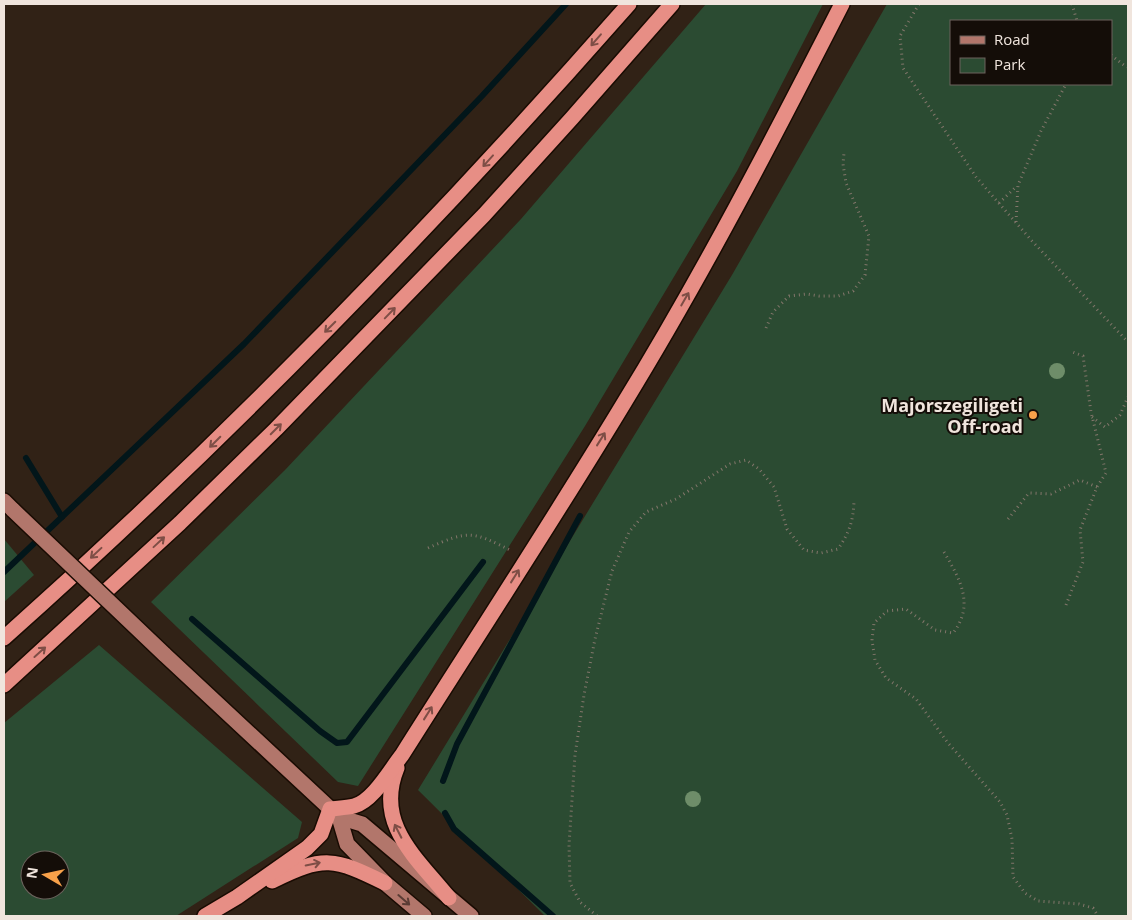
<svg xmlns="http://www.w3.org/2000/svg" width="1132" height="920" viewBox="0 0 1132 920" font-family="'Open Sans',sans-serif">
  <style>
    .green { fill: #2b4b32; fill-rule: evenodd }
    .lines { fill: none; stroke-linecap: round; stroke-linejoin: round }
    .stream { stroke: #02161a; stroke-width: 6 }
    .major-casing { stroke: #190b02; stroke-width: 18 }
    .highway-casing { stroke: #190b02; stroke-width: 18 }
    .path { stroke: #83766b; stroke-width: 3; stroke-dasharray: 1 4; stroke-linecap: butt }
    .major { stroke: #b2766b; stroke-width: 15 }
    .highway { stroke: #e78e85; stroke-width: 15 }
    .major-bridge-casing { stroke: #190b02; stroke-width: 18; stroke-linecap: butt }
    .major-bridge { stroke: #b2766b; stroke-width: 15 }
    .tree { fill: #6e8d69 }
    .oneway { stroke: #7e4e46 }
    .oneway2 { stroke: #5b3c35 }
    .poi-dot { fill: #f8a14a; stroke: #140d08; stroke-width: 2 }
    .labels { text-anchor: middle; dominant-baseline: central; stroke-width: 4; stroke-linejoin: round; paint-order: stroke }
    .poi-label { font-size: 18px; font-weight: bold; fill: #f0e5dd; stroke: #140d08; text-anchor: end }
  </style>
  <rect width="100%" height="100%" fill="#312216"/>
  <g class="green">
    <path d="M706,4H823L737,171L585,426L358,786L338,782L151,602L285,470L521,219Z"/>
    <path d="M887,4H1128V916H545L418,790L732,275ZM951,21H1111V84H951Z"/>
    <path d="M4,539L34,575L4,602Z"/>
    <path d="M99,645L302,822L298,838L176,916H4V723ZM30,860H60V890H30Z"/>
  </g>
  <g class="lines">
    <g class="stream">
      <path d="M26,458L62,517"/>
      <path d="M4,572L244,344L482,96L566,4"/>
      <path d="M192,619L320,731L337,743L347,742L483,562"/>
      <path d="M443,781L457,744L580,516"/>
      <path d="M445,813L454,829L553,916"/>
    </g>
    <g class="major-casing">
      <g id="major">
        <path d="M4,501L13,510"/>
        <path d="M164,654L339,817L362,824L471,916"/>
        <path d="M339,817L347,844L385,883L424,916"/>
      </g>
    </g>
    <g class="highway-casing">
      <g id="highway">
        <path d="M4,638C226,440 433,227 629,4"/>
        <path d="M4,685L180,523L276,429L484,215L572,118L672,4"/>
        <path d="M397,768C374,824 417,858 449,898"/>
        <path d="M272,881C324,855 334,858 385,883"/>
        <path d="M205,916L237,897L307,848L321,834L330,809C337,808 346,808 354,806C373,801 390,770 402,755C476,638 552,522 624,403C703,274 773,139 842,4"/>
      </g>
    </g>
    <g class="path">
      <path d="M919,4L900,36L903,68L976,177L1032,241L1128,342"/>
      <path d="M1072,4L1077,21"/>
      <path d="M1111,55L1125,66L1128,67"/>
      <path d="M999,203L1017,186"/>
      <path d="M1016,222L1018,185L1041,131L1066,84"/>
      <path d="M766,328L773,312L789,296L807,294L819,296H838L853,291L865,275L869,236L846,183L843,164L844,153"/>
      <path d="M1092,417L1105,427L1120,415L1128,397"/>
      <path d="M1008,519L1029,493L1051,494L1080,480L1097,487"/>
      <path d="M428,548C469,530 472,531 512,551"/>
      <path d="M944,552C960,579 975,605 953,633L935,630L906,609L887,611L874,623L872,640L875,660L886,678L916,699L948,743L1000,802L1007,815L1012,839L1013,877L1025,893L1038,901L1079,904L1093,908L1098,916"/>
      <path d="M1066,605L1083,562L1080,530L1097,487L1106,473L1091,412L1083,356L1070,351"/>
      <path d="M597,916L580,902L570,883L569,845L575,755L584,695L595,639L612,571L629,532L646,512L676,499L730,464L746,460L759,469L774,487L787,529L804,550L821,553L838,549C849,533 853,522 854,502"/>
    </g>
    <use href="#major" class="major"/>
    <use href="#highway" class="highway"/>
    <g class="major-bridge-casing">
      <path id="major-bridge" d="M13,510L164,654"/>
    </g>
    <use href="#major-bridge" class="major-bridge"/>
  </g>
  <g class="tree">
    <circle cx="1057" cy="371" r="8"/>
    <circle cx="693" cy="799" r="8"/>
  </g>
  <defs><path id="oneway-shaft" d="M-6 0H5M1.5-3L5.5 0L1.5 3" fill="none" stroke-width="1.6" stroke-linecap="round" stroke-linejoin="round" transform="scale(1.25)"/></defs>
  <g class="oneway">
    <use href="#oneway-shaft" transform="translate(596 40) rotate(131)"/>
    <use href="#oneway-shaft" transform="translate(488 161) rotate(132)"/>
    <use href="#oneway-shaft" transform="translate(685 299) rotate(-60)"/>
    <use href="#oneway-shaft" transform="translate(390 313) rotate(-46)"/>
    <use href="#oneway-shaft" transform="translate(330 327) rotate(135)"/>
    <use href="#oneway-shaft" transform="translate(276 429) rotate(-45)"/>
    <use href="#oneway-shaft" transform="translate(601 439) rotate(-58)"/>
    <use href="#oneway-shaft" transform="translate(215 442) rotate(135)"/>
    <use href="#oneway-shaft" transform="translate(159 542) rotate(-43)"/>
    <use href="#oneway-shaft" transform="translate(96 553) rotate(137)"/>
    <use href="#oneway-shaft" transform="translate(515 576) rotate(-58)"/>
    <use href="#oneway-shaft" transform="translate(40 652) rotate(-42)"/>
    <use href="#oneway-shaft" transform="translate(428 713) rotate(-58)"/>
    <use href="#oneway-shaft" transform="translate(398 831) rotate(-117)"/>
    <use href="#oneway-shaft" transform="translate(313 864) rotate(-12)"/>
  </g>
  <use class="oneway2" href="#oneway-shaft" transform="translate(404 900) rotate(41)"/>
  <circle class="poi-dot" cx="1033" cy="415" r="5"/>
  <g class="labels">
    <g class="poi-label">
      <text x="1023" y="405">Majorszegiligeti<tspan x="1023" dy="21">Off-road</tspan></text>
    </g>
  </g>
  <rect width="1132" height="920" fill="none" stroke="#f0e5dd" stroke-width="10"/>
  <rect x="950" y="20" width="162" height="65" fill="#140d08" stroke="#6c635d"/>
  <rect x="960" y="36" width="25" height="8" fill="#b2766b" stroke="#6c635d"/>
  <text x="994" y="45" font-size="15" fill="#f0e5dd">Road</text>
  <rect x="960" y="58" width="25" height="15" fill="#2b4b32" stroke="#6c635d"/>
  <text x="994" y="70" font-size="15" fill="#f0e5dd">Park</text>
  <g transform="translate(45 875) rotate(279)"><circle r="24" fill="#140d08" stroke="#6c635d"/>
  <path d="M0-4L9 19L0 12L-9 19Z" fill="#f8a14a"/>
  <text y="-8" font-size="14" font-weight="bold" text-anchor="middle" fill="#f0e5dd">N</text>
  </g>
</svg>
